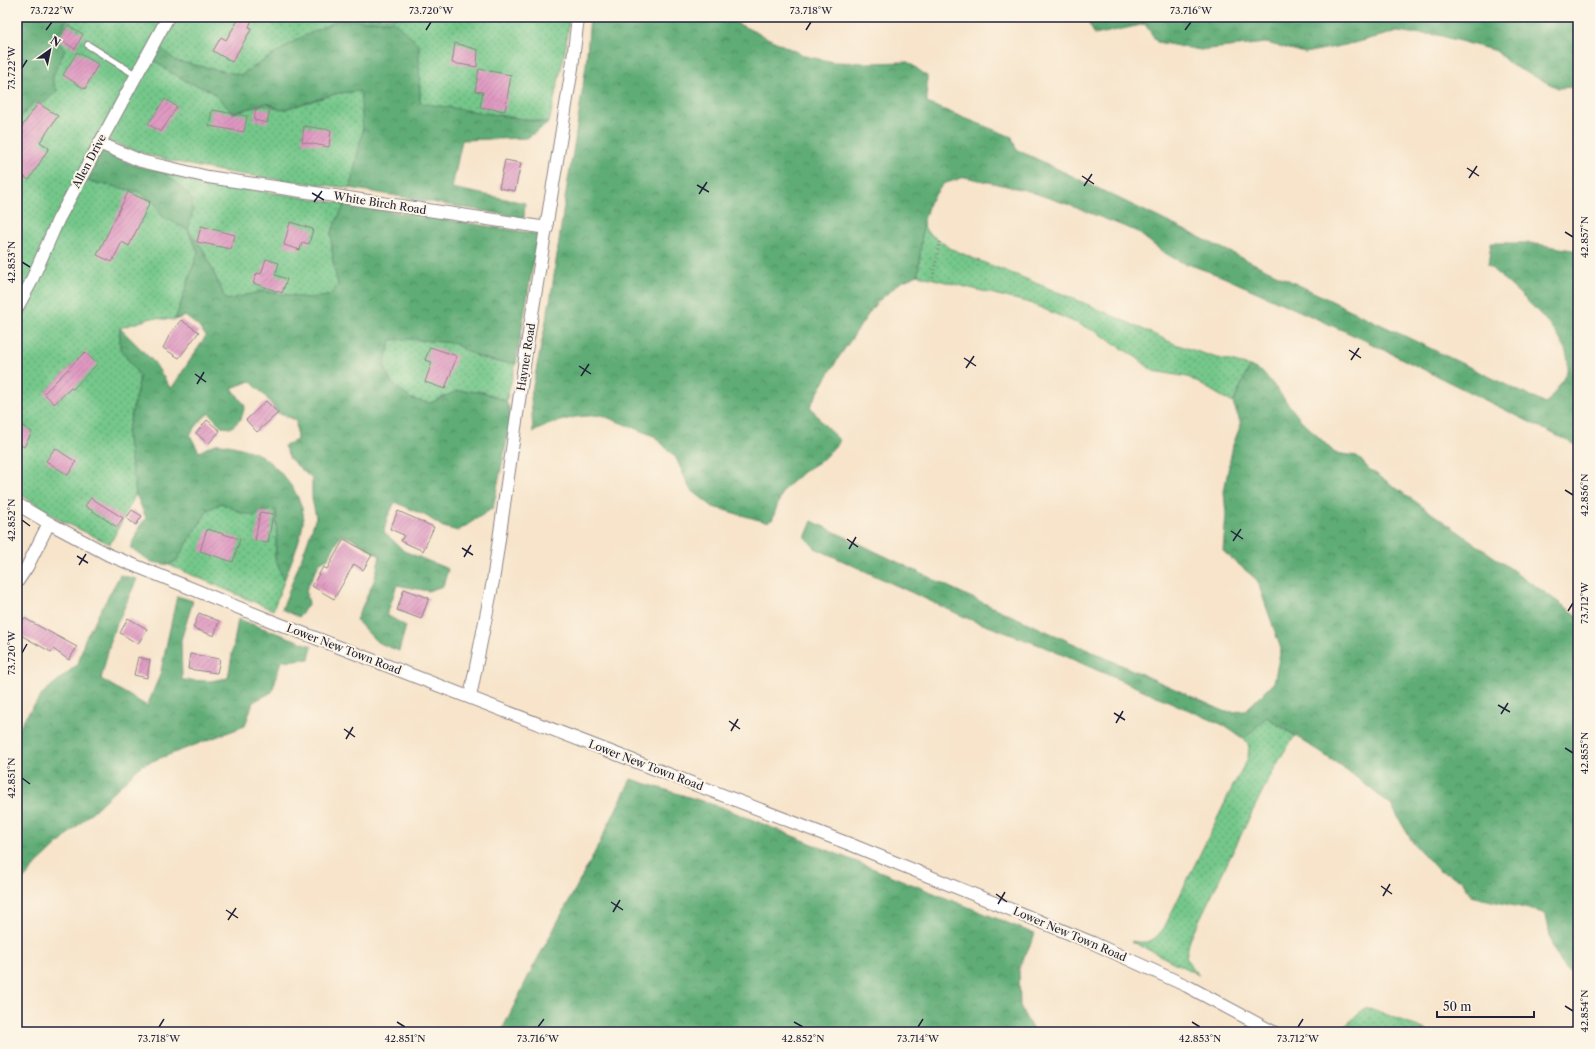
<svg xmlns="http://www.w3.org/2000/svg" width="1595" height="1049" viewBox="0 0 1595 1049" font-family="'Libre Caslon Text',serif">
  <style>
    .grass { fill: url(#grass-dots); stroke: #4b7462 }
    .forest { fill: url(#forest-crowns); stroke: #406758 }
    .building { fill: url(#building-hatch) }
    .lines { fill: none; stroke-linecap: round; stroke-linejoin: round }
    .service-casing { stroke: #8c8383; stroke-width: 8 }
    .minor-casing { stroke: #8c8383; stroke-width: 14 }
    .path { stroke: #8c8383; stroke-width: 2.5; stroke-dasharray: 1 3; stroke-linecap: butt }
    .service { stroke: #fff; stroke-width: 6 }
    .minor { stroke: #fff; stroke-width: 12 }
    .ticks { fill: none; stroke: #22223b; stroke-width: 1.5 }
    .labels { text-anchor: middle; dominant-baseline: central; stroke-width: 4; stroke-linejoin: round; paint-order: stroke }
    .street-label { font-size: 11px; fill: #22223b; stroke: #fcf5e5 }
    .neatline { fill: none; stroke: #22223b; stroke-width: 1.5 }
    .ticks-label { font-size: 10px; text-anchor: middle; fill: #22223b }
  </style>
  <defs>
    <pattern id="grass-dots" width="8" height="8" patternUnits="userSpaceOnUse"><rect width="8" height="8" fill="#74c78a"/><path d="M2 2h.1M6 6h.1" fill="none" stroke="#5fa172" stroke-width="1.8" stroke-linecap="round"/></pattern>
    <pattern id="forest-crowns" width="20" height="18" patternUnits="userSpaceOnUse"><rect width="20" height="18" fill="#5fac76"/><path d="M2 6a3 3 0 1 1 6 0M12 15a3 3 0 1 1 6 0" fill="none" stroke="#4e8c62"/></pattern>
    <pattern id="building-hatch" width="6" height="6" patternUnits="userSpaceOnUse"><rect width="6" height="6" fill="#df97c1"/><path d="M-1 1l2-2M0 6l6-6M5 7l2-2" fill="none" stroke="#b47b9e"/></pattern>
  </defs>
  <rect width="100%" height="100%" fill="#fcf5e5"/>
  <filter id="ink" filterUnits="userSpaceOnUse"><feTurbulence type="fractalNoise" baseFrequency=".025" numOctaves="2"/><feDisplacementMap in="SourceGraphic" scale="8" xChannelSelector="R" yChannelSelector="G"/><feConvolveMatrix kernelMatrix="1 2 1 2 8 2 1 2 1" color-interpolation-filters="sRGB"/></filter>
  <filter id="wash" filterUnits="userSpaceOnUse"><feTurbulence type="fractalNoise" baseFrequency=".012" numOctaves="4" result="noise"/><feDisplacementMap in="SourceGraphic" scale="16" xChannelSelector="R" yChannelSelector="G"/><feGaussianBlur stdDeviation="0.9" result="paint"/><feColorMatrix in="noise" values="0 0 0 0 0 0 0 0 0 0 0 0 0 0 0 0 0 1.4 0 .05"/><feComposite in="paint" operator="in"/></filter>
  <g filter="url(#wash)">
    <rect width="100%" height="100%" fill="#f7e4cb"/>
    <g class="grass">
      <path d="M69,17H81L89,21L92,17H570L565,51L549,123L420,103L419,45L298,39L241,75L176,61L159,47L153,59L167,70L188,82L211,91L233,113L267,103L281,110L339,93L361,91L363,130L350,188C268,178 184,171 108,141L88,181L140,192L155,203L162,216L178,184L163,172L206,185L275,193L345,204L331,232L333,262L338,285L329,296L307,298L263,291L226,300L203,249L189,232L198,252L175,320L152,318L120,328V348L140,377L127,434L136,494L110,544L60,520L17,492V120L34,102L52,78L65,50L56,39Z"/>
      <path d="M923,224L927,232L950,248L977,260L1019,276L1096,308L1175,344L1214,357L1250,366L1233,403L1188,377L1153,371L1137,358L1097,332L1030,303L918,275Z"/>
      <path d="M409,339L453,343L478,357L498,362L516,363L506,401L483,392L457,391L430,403L411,399L390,381L384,364L391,340Z"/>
      <path d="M221,503L242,513L260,512L276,509L277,530L275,558L284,581L273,610L169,565L177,560L208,510Z"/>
      <path d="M1266,717L1295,736L1282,755L1264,788L1190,939L1186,957L1192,968L1199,975L1131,941C1149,944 1153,942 1164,928L1234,784L1248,758L1249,746L1244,739Z"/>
      <path d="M1370,1008L1426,1030L1428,1032H1339L1363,1009Z"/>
    </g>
    <g class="forest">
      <path d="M17,17H69L56,39L65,50L52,78L57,91L44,103L34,102L18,120Z"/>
      <path d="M590,17H724L805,56L834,62L866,63L908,62L927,76V103L1012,137L1016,149L1546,404C1551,398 1568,374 1568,367C1572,334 1511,287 1488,265L1491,243H1530L1578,251V446L1362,339L1221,276L1179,261L1163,252L1136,231L1064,203L1025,190L965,177L943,184L929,203L923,224L918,275L901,282L876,303L837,360L810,406L820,420L840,441L821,461L803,472L783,490L772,520L766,522L713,507L690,489L676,458L654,436L601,415L575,417L550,424L533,432L531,396L551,296L566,192L575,140L586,65Z"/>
      <path d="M1085,17H1578V87L1558,88L1511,65L1496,51L1438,35L1396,32L1350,44L1305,53L1266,43L1200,50L1157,42L1145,24L1095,35Z"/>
      <path d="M338,20L393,21L419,45L420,103L549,123L527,138L462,140L452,188L525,203L524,218L350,188L363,130L360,91L339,93L281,110L267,103L233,113L211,91L188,82L167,70L153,59L160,47L176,61L241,75L298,39Z"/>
      <path d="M102,150L134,165L163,172L178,184L192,199V216L188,230L203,249L226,300L263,291L307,298L329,296L338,285L333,262L331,232L345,204L538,234L516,363L498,362L478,357L453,343L409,339L391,340L384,364L390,381L411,399L430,403L457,391L483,392L506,401L512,415L493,508L458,531L443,527L426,516L395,502L387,518L384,532L404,551L448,569L443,586L428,591L397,585L387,615L406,626L399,651L377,642L356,620L374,581L380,556L353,539L341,535L328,558L320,562L306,590L309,603L299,617L282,609L306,546L316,517L312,499V479L290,459L284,446L297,440L296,420L278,413L266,397L250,381L232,388L245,406L241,419L231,428L222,427L209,413L201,420L190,435L199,452C204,450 210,445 216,444C225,443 256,451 263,457C279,469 300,492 303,513C306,529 290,564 284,581L275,558L277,530L276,510L260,512L255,516L242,513L221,503L208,510L177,560L169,565L152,562L130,548L141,524L146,518L136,494L127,434L140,377L120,348V328L154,362L171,389L206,336L198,326L185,316L175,320L198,252L188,230L162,216L155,203L140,192L88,181Z"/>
      <path d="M1250,366L1264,373L1300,419L1335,453L1357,456L1369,469L1578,616V969L1567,971L1552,947L1546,914C1522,906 1496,903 1471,896L1462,880L1439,871L1413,843L1391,805L1347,770L1267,717L1244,739L1223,725L1042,646L969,619L815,548L805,538L812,521L968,596L1226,712L1245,711L1274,682L1281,649L1257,580L1223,551L1226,515L1224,491L1233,445L1241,424L1233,403Z"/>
      <path d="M120,575L137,579L112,635L101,679L147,706L160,675L177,596L193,601L181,640L182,680L210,681L228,678L238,619L312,646L309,659L281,661L272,692L253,702L245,726L142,765L37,864L17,887V734L24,719L44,692L78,664L85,639Z"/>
      <path d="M631,779L721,807L1035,934L1019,969L1020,1007L1034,1032H501L530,973L591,860Z"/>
    </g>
    <g id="blocks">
      <g class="building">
        <path d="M240,17H253L249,27L252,28L232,62L213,51L221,37L226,40Z"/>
        <path d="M68,25L83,34L75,49L59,39Z"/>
        <path d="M455,43L478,50L477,67L452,63Z"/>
        <path d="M77,52L98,64L85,89L63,75Z"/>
        <path d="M479,69L511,75L505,111L480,107L483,92L475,91Z"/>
        <path d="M165,99L177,107L161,132L148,124Z"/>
        <path d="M38,103L58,116L40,142L49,148L29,180L17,172V134Z"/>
        <path d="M256,107L270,110L267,123L254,120Z"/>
        <path d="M212,110L247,116L244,132L209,126Z"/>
        <path d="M304,126L331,130L329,147L302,142Z"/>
        <path d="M505,160L521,163L515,191L499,188Z"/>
        <path d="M128,192L150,202L129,246L122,242L112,262L97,255Z"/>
        <path d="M290,222L313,229L309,244L302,242L300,250L284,245Z"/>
        <path d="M201,226L235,235L231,249L197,242Z"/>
        <path d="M266,259L279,263L275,275L287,279L282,293L253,283L257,273L261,274Z"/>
        <path d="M181,320L199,332L179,358L163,348L171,332Z"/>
        <path d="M430,347L457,356L445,389L425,382L432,362L425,360Z"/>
        <path d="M85,352L97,364L73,389L71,388L54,404L44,393Z"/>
        <path d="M266,401L278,413L257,432L246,420Z"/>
        <path d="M207,420L220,431L208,444L196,433Z"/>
        <path d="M17,423L32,432L24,447L17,443Z"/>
        <path d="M55,448L76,462L68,475L46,461Z"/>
        <path d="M91,498L123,518L117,527L85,506Z"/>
        <path d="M132,510L142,516L136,525L126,518Z"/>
        <path d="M398,511L434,527L423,551L401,541L404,535L390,529Z"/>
        <path d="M260,512L273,514L268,543L255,541Z"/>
        <path d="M207,529L240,539L233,562L200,551Z"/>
        <path d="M344,539L372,555L363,570L354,564L334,599L312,586L323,567L327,569Z"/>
        <path d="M404,589L429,598L421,619L397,610Z"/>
        <path d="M199,613L219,621L214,636L193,628Z"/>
        <path d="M24,618L77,647L69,660L53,649L51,652L17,633Z"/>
        <path d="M128,618L147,629L138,644L120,633Z"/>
        <path d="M190,654L220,659L217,673L188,669Z"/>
        <path d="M138,657L150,660L147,678L134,675Z"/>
      </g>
    </g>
  </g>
  <g filter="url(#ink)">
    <use href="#blocks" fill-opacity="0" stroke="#8c8383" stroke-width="1"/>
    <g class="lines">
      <g class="service-casing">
        <path id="service" d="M88,45L136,75"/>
      </g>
      <g class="minor-casing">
        <g id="minor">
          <path d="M99,143L141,161L208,177L547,228"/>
          <path d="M17,308L30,284L58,220L168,17"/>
          <path d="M17,504L49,523L109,555L274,622L852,845L1093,943L1187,986L1273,1032"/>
          <path d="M17,582L27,567L49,523"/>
          <path d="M470,697L493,581L527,345L572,68L578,17"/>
        </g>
      </g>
      <path class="path" d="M933,278L940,241"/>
      <use href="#service" class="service"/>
      <use href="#minor" class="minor"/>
    </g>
  </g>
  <path class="ticks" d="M46,30L52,22M426,30L431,22M806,30L811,22M1185,30L1191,22M22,68L27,60M1467,168L1479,176M1082,176L1094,184M1469,178L1477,166M697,185L709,192M1084,186L1092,174M312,193L324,200M699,194L707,182M314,202L322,191M1565,232L1573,237M22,262L30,267M1349,350L1361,358M964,358L976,366M1351,360L1359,348M579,366L591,374M966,368L974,356M195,374L206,382M581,376L589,364M197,384L204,372M1565,490L1573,495M22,520L30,526M1231,531L1243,539M847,539L858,547M1233,541L1241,529M462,548L473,555M849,549L856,537M77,556L88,563M464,557L471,545M79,565L86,554M1568,611L1573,603M22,653L27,644M1498,705L1510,712M1114,713L1125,720M1501,714L1508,703M729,721L740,729M1116,723L1123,711M344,729L355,737M731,731L738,719M346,739L353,727M1565,748L1573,753M22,778L30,784M1381,886L1392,894M996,894L1007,902M1383,896L1390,884M611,902L623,910M998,904L1005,892M226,910L238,918M613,912L620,900M228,920L236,908M1565,1006L1573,1011M397,1022L405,1027M794,1022L803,1027M1192,1022L1200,1027M159,1027L164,1019M538,1027L544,1019M918,1027L923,1019M1298,1027L1303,1019"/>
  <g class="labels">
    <g class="street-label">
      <text transform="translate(89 161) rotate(-62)">Allen Drive</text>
      <text transform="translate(380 203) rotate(9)">White Birch Road</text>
      <text transform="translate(526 357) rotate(-81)">Hayner Road</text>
      <text transform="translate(344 649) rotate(21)">Lower New Town Road</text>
      <text transform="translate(646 765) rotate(21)">Lower New Town Road</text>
      <text transform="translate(1070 934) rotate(23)">Lower New Town Road</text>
    </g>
  </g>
  <rect width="1595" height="1049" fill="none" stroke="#fcf5e5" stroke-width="44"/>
  <g transform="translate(50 50) rotate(33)" stroke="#fcf5e5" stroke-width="3" paint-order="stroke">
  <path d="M0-3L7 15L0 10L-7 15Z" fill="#22223b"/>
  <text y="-6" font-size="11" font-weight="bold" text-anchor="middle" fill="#22223b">N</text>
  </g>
  <path d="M1437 1011v6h97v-6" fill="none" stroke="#22223b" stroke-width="2"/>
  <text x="1443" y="1011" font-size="12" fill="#22223b" stroke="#fcf5e5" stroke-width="3" paint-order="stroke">50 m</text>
  <rect x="22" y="22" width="1551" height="1005" class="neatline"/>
  <g class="ticks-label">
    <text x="52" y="14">73.722°W</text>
    <text x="431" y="14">73.720°W</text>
    <text x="811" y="14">73.718°W</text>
    <text x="1191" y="14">73.716°W</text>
    <text transform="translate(11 68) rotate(-90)" y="4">73.722°W</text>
    <text transform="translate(1584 237) rotate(-90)" y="4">42.857°N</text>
    <text transform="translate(11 262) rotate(-90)" y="4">42.853°N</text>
    <text transform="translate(1584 495) rotate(-90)" y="4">42.856°N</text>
    <text transform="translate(11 520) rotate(-90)" y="4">42.852°N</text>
    <text transform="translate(1584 603) rotate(-90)" y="4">73.712°W</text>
    <text transform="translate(11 653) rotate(-90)" y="4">73.720°W</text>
    <text transform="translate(1584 753) rotate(-90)" y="4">42.855°N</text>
    <text transform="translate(11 778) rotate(-90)" y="4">42.851°N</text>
    <text transform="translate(1584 1011) rotate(-90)" y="4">42.854°N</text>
    <text x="159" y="1042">73.718°W</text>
    <text x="405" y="1042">42.851°N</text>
    <text x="538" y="1042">73.716°W</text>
    <text x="803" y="1042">42.852°N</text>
    <text x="918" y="1042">73.714°W</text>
    <text x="1200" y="1042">42.853°N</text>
    <text x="1298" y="1042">73.712°W</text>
  </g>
</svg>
